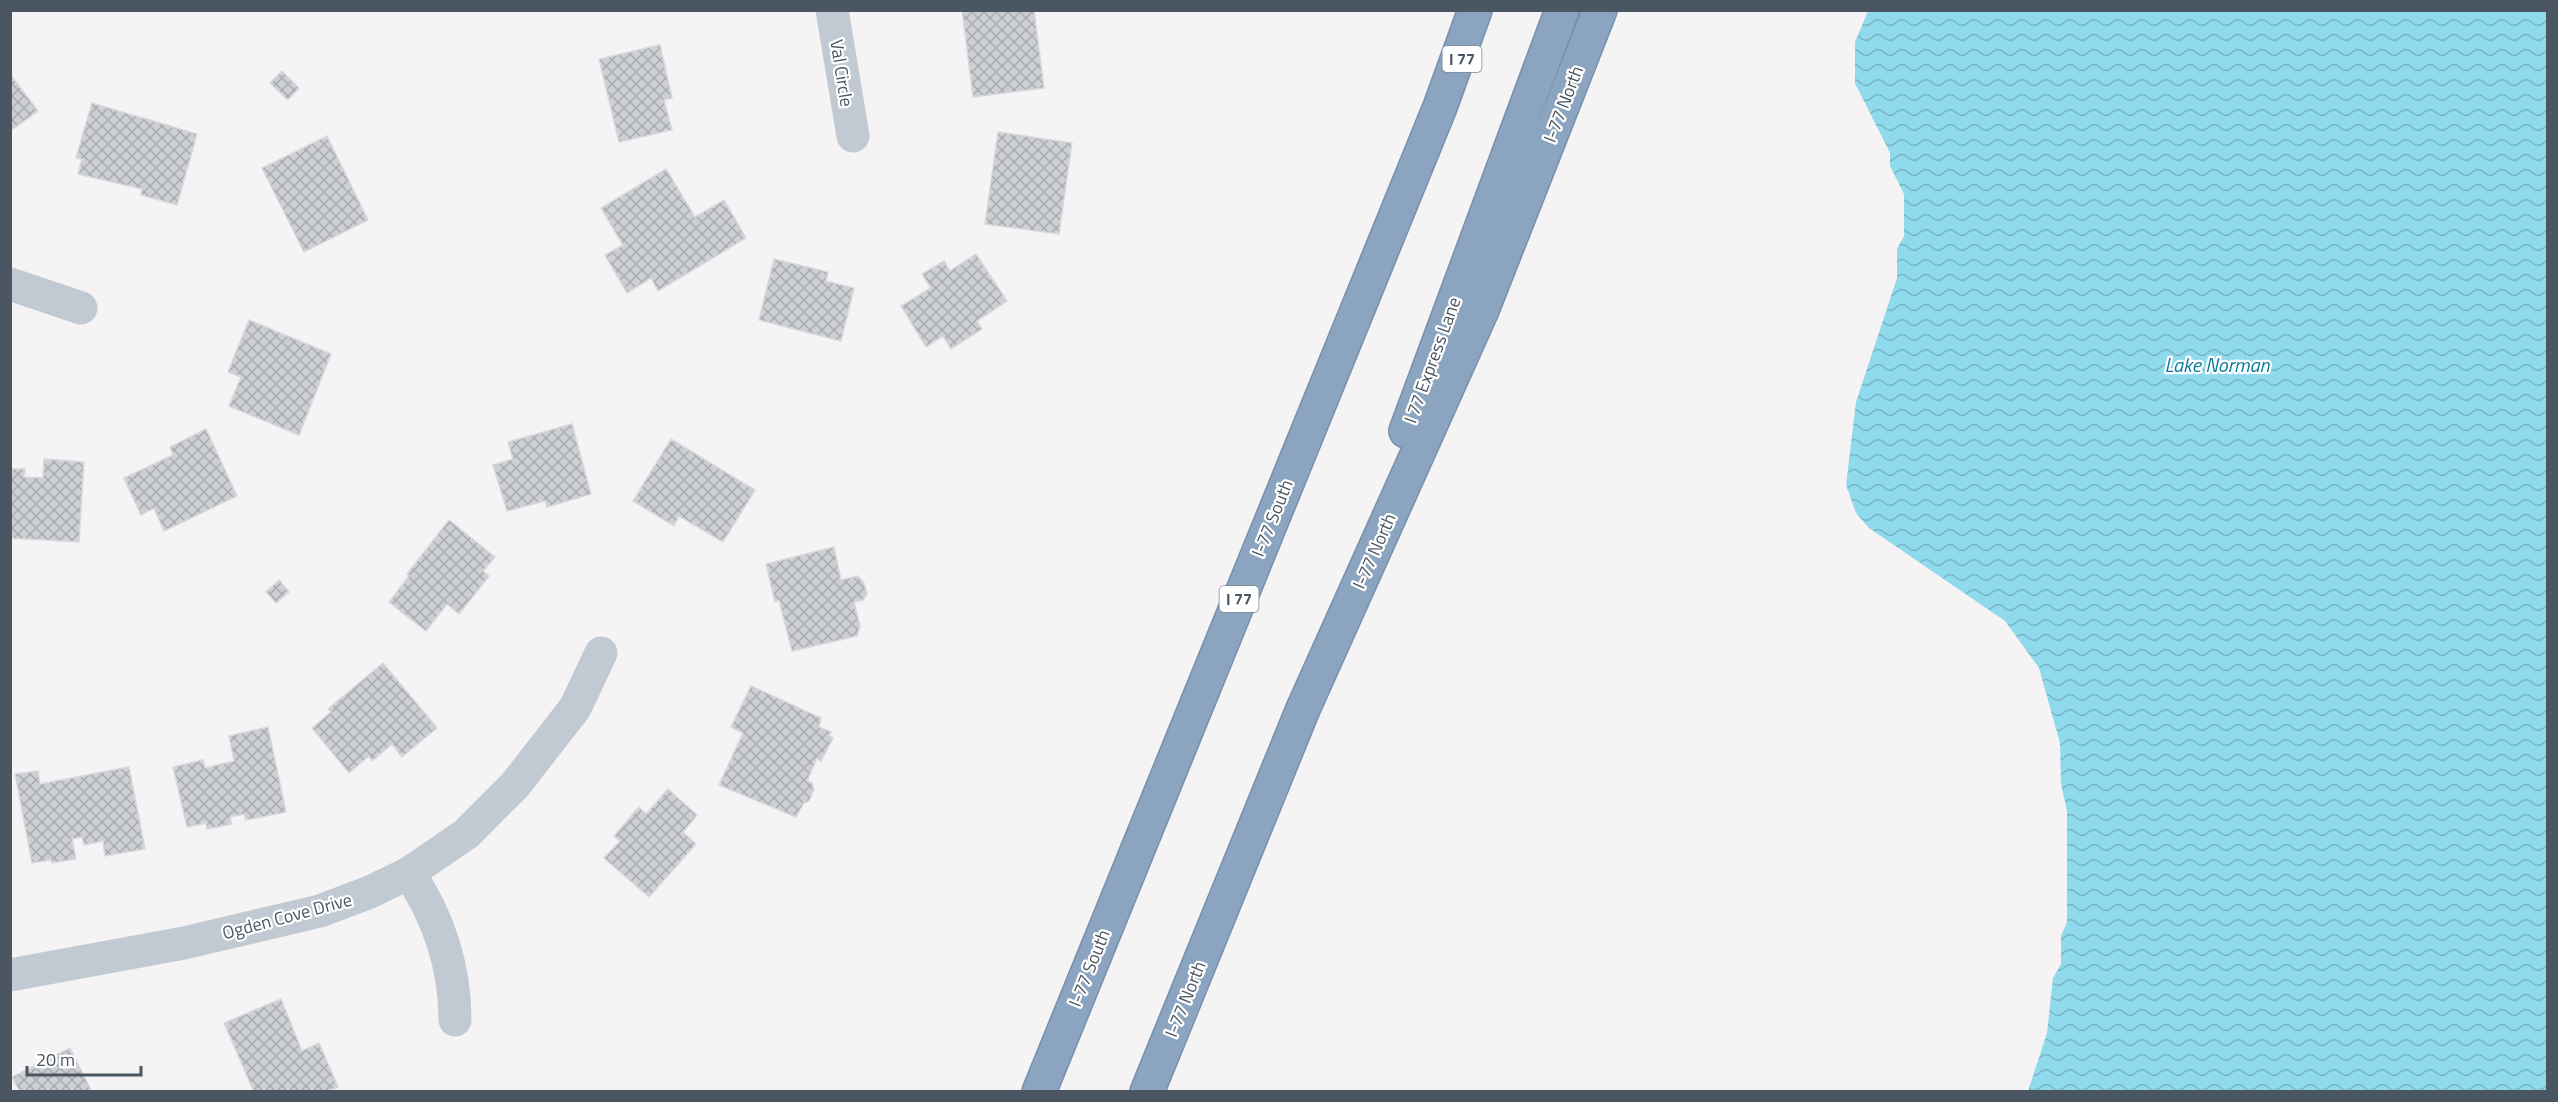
<svg xmlns="http://www.w3.org/2000/svg" width="2558" height="1102" viewBox="0 0 2558 1102" font-family="'Titillium Web',sans-serif">
  <style>
    .water { fill: url(#water-waves) }
    .building { fill: url(#building-cross-hatch); stroke: #d7d9de; stroke-width: 1.5 }
    .lines { fill: none; stroke-linecap: round; stroke-linejoin: round }
    .motorway-casing { stroke: #7690ad; stroke-width: 36 }
    .minor { stroke: #c1cad2; stroke-width: 33 }
    .motorway { stroke: #8ba5c1; stroke-width: 33 }
    .labels { text-anchor: middle; dominant-baseline: central; stroke-width: 4.5; stroke-linejoin: round; paint-order: stroke }
    .shield { fill: #fff; stroke: #808990; stroke-width: 1.5 }
    .shield-label { font-size: 16px; font-weight: bold; fill: #4a5661 }
    .street-label { font-size: 18px; fill: #4a5661; stroke: #fff }
    .water-label { font-size: 20px; font-style: italic; fill: #0c7c9b; stroke: #fff }
  </style>
  <defs>
    <pattern id="water-waves" width="16" height="10" patternUnits="userSpaceOnUse" patternTransform="scale(1.5)"><rect width="16" height="10" fill="#90daee"/><path d="M0 5q4-4 8 0t8 0" fill="none" stroke="#78b4c4"/></pattern>
    <pattern id="building-cross-hatch" width="8" height="8" patternUnits="userSpaceOnUse" patternTransform="scale(1.5)"><rect width="8" height="8" fill="#cdcfd5"/><path d="M0 0l8 8M0 8l8-8" fill="none" stroke="#a8abb0"/></pattern>
  </defs>
  <rect width="100%" height="100%" fill="#f5f3f3"/>
  <path class="water" d="M1868,11H2547V1091H2028L2047,1033L2053,978L2061,964V936L2067,922V811L2061,784L2060,743L2039,668L2005,621L1869,528L1856,513L1846,485L1856,402L1897,278V249L1904,236V194L1890,166V153L1855,83V42Z"/>
  <g class="building">
    <path d="M962,10H1034L1044,88L973,97Z"/>
    <path d="M660,45L672,98L664,100L672,130L619,142L599,59Z"/>
    <path d="M282,71L299,88L288,100L270,83Z"/>
    <path d="M10,74L38,111L10,131Z"/>
    <path d="M92,103L197,134L177,205L141,195L142,189L78,174L82,159L76,158Z"/>
    <path d="M998,132L1072,143L1059,234L985,224Z"/>
    <path d="M327,136L368,220L304,252L262,168Z"/>
    <path d="M666,169L695,217L724,200L746,238L658,291L651,278L627,293L605,255L623,245L601,208Z"/>
    <path d="M976,254L1007,301L977,321L982,329L951,349L943,336L926,347L901,306L931,288L922,274L944,261L950,271Z"/>
    <path d="M774,259L828,272L826,281L854,288L841,341L759,320Z"/>
    <path d="M249,320L331,354L299,435L229,406L241,377L228,372Z"/>
    <path d="M572,424L591,494L547,507L545,501L507,511L493,465L513,459L508,442Z"/>
    <path d="M206,429L237,496L164,531L154,508L141,515L124,478L173,455L170,447Z"/>
    <path d="M671,439L755,490L723,542L679,516L674,526L633,501Z"/>
    <path d="M44,459L84,462L79,542L10,538V469H25L24,477L43,478Z"/>
    <path d="M449,520L495,557L483,571L489,576L459,614L447,604L426,631L389,602L409,576L407,574Z"/>
    <path d="M834,547L841,580L858,576L864,583L867,594L863,600L854,602L860,626L857,636L792,651L779,600L775,602L766,564Z"/>
    <path d="M279,580L289,592L276,603L266,592Z"/>
    <path d="M383,663L437,728L402,757L392,744L372,761L369,756L349,773L312,728L331,712L328,709Z"/>
    <path d="M751,686L821,718L819,727L831,732L829,735L833,738L821,761L817,758L807,781L812,783L814,790L809,801L804,803L796,817L719,785L743,733L731,727Z"/>
    <path d="M268,727L286,812L246,820L244,814L230,817L232,824L207,829L206,823L187,827L173,767L203,760L205,768L234,761L229,736Z"/>
    <path d="M129,767L145,849L105,856L103,841L84,845L82,837L72,839L76,859L52,863L51,860L32,863L15,774L38,771L40,784Z"/>
    <path d="M668,789L697,815L683,832L696,844L649,897L604,858L620,841L614,836L639,807L646,814Z"/>
    <path d="M281,999L302,1051L319,1043L338,1087L326,1092H254L224,1023Z"/>
    <path d="M70,1048L92,1092H20L12,1077Z"/>
  </g>
  <g class="lines">
    <g class="motorway-casing">
      <g id="motorway">
        <path d="M1406,431L1562,10"/>
        <path d="M1039,1092L1440,107L1475,10"/>
        <path d="M1147,1092L1303,709L1482,310L1600,10"/>
      </g>
    </g>
    <g class="minor">
      <path d="M832,10L853,136"/>
      <path d="M10,284L81,308"/>
      <path d="M409,873C439,918 455,966 455,1020"/>
      <path d="M10,975L184,943L320,911L370,892L409,873L466,834L515,785L575,708L601,653"/>
    </g>
    <use href="#motorway" class="motorway"/>
  </g>
  <g class="labels">
    <g class="shield">
      <rect x="1442.5" y="46" width="39" height="26" rx="4.5"/>
      <rect x="1219.5" y="586" width="39" height="26" rx="4.5"/>
    </g>
    <g class="shield-label">
      <text x="1462" y="59">I 77</text>
      <text x="1239" y="599">I 77</text>
    </g>
    <g class="street-label">
      <text transform="translate(842 73) rotate(81)">Val Circle</text>
      <text transform="translate(1563 104) rotate(-69)">I-77 North</text>
      <text transform="translate(1432 360) rotate(-70)">I 77 Express Lane</text>
      <text transform="translate(1272 518) rotate(-68)">I-77 South</text>
      <text transform="translate(1374 551) rotate(-66)">I-77 North</text>
      <text transform="translate(287 916) rotate(-15)">Ogden Cove Drive</text>
      <text transform="translate(1089 968) rotate(-68)">I-77 South</text>
      <text transform="translate(1185 999) rotate(-68)">I-77 North</text>
    </g>
    <g class="water-label">
      <text x="2217" y="364">Lake Norman</text>
    </g>
  </g>
  <rect width="2558" height="1102" fill="none" stroke="#4a5661" stroke-width="24"/>
  <path d="M27 1066v9h114v-9" fill="none" stroke="#4a5661" stroke-width="3"/>
  <text x="36" y="1066" font-size="18" fill="#4a5661" stroke="#ffffff" stroke-width="4.5" paint-order="stroke">20 m</text>
</svg>
